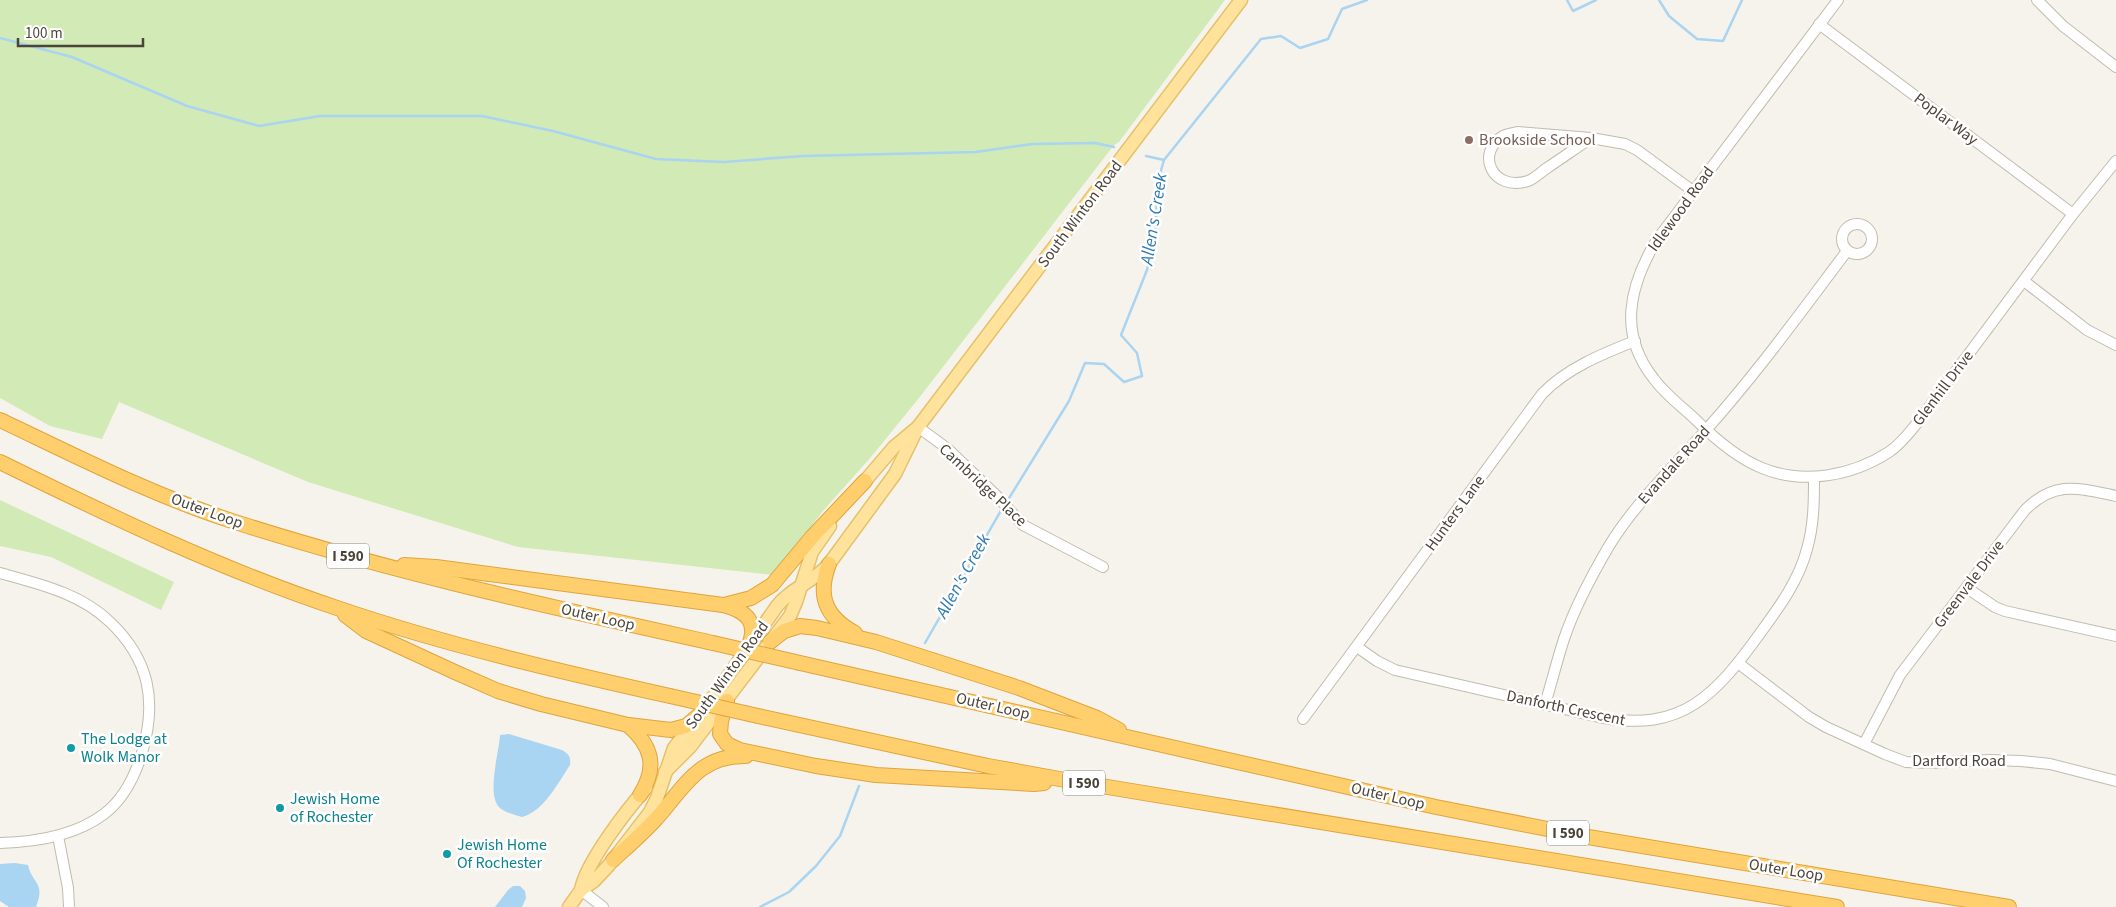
<svg xmlns="http://www.w3.org/2000/svg" width="2116" height="907" viewBox="0 0 2116 907" font-family="'Source Sans 3',sans-serif">
  <style>
    .green { fill: #d2eab5 }
    .water { fill: #a9d4f2 }
    .lines { fill: none; stroke-linecap: round; stroke-linejoin: round }
    .stream { stroke: #a9d4f2; stroke-width: 2.5 }
    .minor-casing { stroke: #c2bbae; stroke-width: 12 }
    .major-casing { stroke: #e6c16a; stroke-width: 15 }
    .highway-casing { stroke: #e0a43c; stroke-width: 16 }
    .minor { stroke: #fff; stroke-width: 10 }
    .major { stroke: #ffe39c; stroke-width: 12 }
    .highway { stroke: #ffcf6e; stroke-width: 14 }
    .highway-bridge-casing { stroke: #e0a43c; stroke-width: 16; stroke-linecap: butt }
    .highway-bridge { stroke: #ffcf6e; stroke-width: 14 }
    .education-dot { fill: #8d6e63; stroke: #fff; stroke-width: 2 }
    .culture-dot { fill: #0f9aa8; stroke: #fff; stroke-width: 2 }
    .labels { text-anchor: middle; dominant-baseline: central; stroke-width: 5; stroke-linejoin: round; paint-order: stroke }
    .shield { fill: #fff; stroke: #817c74; stroke-width: 1 }
    .shield-label { font-size: 15px; font-weight: bold; fill: #4b4439 }
    .street-label { font-size: 16px; fill: #4b4439; stroke: #fff }
    .education-label { font-size: 16px; fill: #785e54; stroke: #fff; text-anchor: start }
    .culture-label { font-size: 16px; fill: #0d838f; stroke: #fff; text-anchor: start }
    .water-label { font-size: 18px; font-style: italic; fill: #2e7ab2; stroke: #fff }
  </style>
  <rect width="100%" height="100%" fill="#f6f3ec"/>
  <g class="green">
    <path d="M0,0H1225L1119,142L1114,145L919,398L871,457L823,511L773,575L518,547L308,482L119,402L102,439L50,426L0,398Z"/>
    <path d="M0,500L174,582L161,610L51,557L0,546Z"/>
  </g>
  <g class="water">
    <path d="M509,734L562,750C569,754 571,757 570,765C558,783 544,811 522,817C515,815 506,813 500,808C486,796 499,753 500,735Z"/>
    <path d="M15,863L28,865C32,884 46,882 36,907H9L0,901V864Z"/>
    <path d="M513,886H520L525,891L526,898L522,907H495L508,890Z"/>
  </g>
  <g class="lines">
    <g class="stream">
      <path d="M1567,0L1573,11L1596,0"/>
      <path d="M1659,0L1669,16L1697,39L1723,41L1742,0"/>
      <path d="M0,38L72,57L187,106L259,126L320,116H482L553,131L656,159L724,162L803,156L976,152L1032,144L1095,143L1114,147"/>
      <path d="M1146,156L1164,160"/>
      <path d="M1006,503L1069,401L1085,363L1104,364L1124,382L1142,376L1137,353L1121,335L1147,270L1156,231L1157,184L1164,160L1261,39L1281,36L1300,48L1328,39L1342,9L1367,0"/>
      <path d="M925,643L1003,507"/>
      <path d="M760,907L789,892L816,866L840,836L859,786"/>
    </g>
    <g class="minor-casing">
      <g id="minor">
        <path d="M1838,0L1656,241C1629,287 1618,334 1654,379C1665,394 1681,406 1695,419C1714,438 1737,458 1762,468C1803,485 1852,476 1889,452C1901,444 1909,433 1918,422L2073,214L2116,161"/>
        <path d="M2037,0L2063,26L2116,67"/>
        <path d="M1819,24L2073,214"/>
        <path d="M1518,132L1591,138C1576,148 1562,158 1547,168C1541,172 1534,179 1528,181C1492,192 1475,153 1503,136C1507,134 1513,133 1518,132Z"/>
        <path d="M1591,138L1625,144L1637,150L1693,191"/>
        <circle cx="1857" cy="239" r="15"/>
        <path d="M2024,281L2087,330L2116,345"/>
        <path d="M918,427L948,449L997,496L1023,525L1103,567"/>
        <path d="M0,573C39,584 80,593 110,622C150,660 157,702 142,753C135,776 124,799 104,814C75,836 36,842 0,843"/>
        <path d="M1967,588L1995,607L2005,611L2116,636"/>
        <path d="M1357,647L1377,661L1395,670L1599,717C1683,734 1717,693 1761,632C1780,606 1799,580 1807,549C1814,525 1814,501 1814,477"/>
        <path d="M1738,663L1809,717L1826,727L1885,754L1906,762L1930,763L1991,760L2021,761L2050,764L2116,781"/>
        <path d="M1545,704C1552,682 1557,660 1564,639C1575,606 1592,575 1609,546C1635,503 1673,468 1706,430C1757,373 1801,312 1847,251"/>
        <path d="M1303,719L1542,394C1567,368 1602,354 1635,341"/>
        <path d="M1864,744L1900,675L2025,510C2055,480 2078,488 2116,496"/>
        <path d="M58,836L68,888L69,907"/>
        <path d="M581,890L603,907"/>
      </g>
    </g>
    <g class="major-casing">
      <g id="major">
        <path d="M859,488L894,447L918,427"/>
        <path d="M665,772L690,747L790,616L796,602L812,552L830,526"/>
        <path d="M581,890C586,862 627,810 646,788"/>
        <path d="M569,907L581,890L594,881L609,865L650,812L657,798L674,748L717,692L777,606C791,588 814,582 829,564L895,474L918,427L1241,0"/>
      </g>
    </g>
    <g class="highway-casing">
      <g id="highway">
        <path d="M0,420C76,456 152,495 232,521C390,572 551,607 713,643"/>
        <path d="M0,462C110,516 220,569 337,608C446,645 558,671 670,696"/>
        <path d="M829,564C817,595 825,617 855,633"/>
        <path d="M404,565L436,567L723,605C747,611 759,622 748,648"/>
        <path d="M724,605L751,598L772,585L812,537L865,481"/>
        <path d="M345,615L366,631L457,673L498,691L541,704L628,725L671,730L686,726L699,715"/>
        <path d="M770,642L784,631L800,626L817,628L876,642L1019,688L1097,718L1119,730"/>
        <path d="M800,663L1436,807L1588,837L2009,907"/>
        <path d="M727,701L721,721L720,734L727,744L740,750L816,766L876,775L1034,784L1044,783"/>
        <path d="M758,716L988,766L1065,780L1837,907"/>
        <path d="M628,725C652,746 658,767 640,795"/>
        <path d="M613,860C627,847 642,834 655,820C684,788 698,755 746,756"/>
      </g>
    </g>
    <use href="#minor" class="minor"/>
    <use href="#major" class="major"/>
    <use href="#highway" class="highway"/>
    <g class="highway-bridge-casing">
      <g id="highway-bridge">
        <path d="M713,643L800,663"/>
        <path d="M670,696L758,716"/>
      </g>
    </g>
    <use href="#highway-bridge" class="highway-bridge"/>
  </g>
  <circle class="education-dot" cx="1469" cy="140" r="5"/>
  <g class="culture-dot">
    <circle cx="71" cy="748" r="5"/>
    <circle cx="280" cy="808" r="5"/>
    <circle cx="447" cy="854" r="5"/>
  </g>
  <g class="labels">
    <g class="shield">
      <rect x="327" y="543.5" width="42" height="25" rx="4"/>
      <rect x="1063" y="770.5" width="42" height="25" rx="4"/>
      <rect x="1547" y="820.5" width="42" height="25" rx="4"/>
    </g>
    <g class="shield-label">
      <text x="348" y="556">I 590</text>
      <text x="1084" y="783">I 590</text>
      <text x="1568" y="833">I 590</text>
    </g>
    <g class="street-label">
      <text transform="translate(1946 119) rotate(37)">Poplar Way</text>
      <text transform="translate(1681 209) rotate(-54)">Idlewood Road</text>
      <text transform="translate(1080 214) rotate(-53)">South Winton Road</text>
      <text transform="translate(1943 388) rotate(-53)">Glenhill Drive</text>
      <text transform="translate(1674 465) rotate(-48)">Evandale Road</text>
      <text transform="translate(983 485) rotate(43)">Cambridge Place</text>
      <text transform="translate(207 511) rotate(20)">Outer Loop</text>
      <text transform="translate(1455 513) rotate(-54)">Hunters Lane</text>
      <text transform="translate(1969 584) rotate(-53)">Greenvale Drive</text>
      <text transform="translate(598 617) rotate(13)">Outer Loop</text>
      <text transform="translate(727 675) rotate(-54)">South Winton Road</text>
      <text transform="translate(993 706) rotate(13)">Outer Loop</text>
      <text transform="translate(1566 708) rotate(12)">Danforth Crescent</text>
      <text x="1959" y="761">Dartford Road</text>
      <text transform="translate(1388 796) rotate(13)">Outer Loop</text>
      <text transform="translate(1786 870) rotate(9)">Outer Loop</text>
    </g>
    <g class="education-label">
      <text x="1479" y="140">Brookside School</text>
    </g>
    <g class="culture-label">
      <text x="81" y="739">The Lodge at<tspan x="81" dy="18">Wolk Manor</tspan></text>
      <text x="290" y="799">Jewish Home<tspan x="290" dy="18">of Rochester</tspan></text>
      <text x="457" y="845">Jewish Home<tspan x="457" dy="18">Of Rochester</tspan></text>
    </g>
    <g class="water-label">
      <text transform="translate(1154 219) rotate(-81)">Allen's Creek</text>
      <text transform="translate(963 576) rotate(-61)">Allen's Creek</text>
    </g>
  </g>
  <path d="M18 38v8h125v-8" fill="none" stroke="#4b4439" stroke-width="2.5"/>
  <text x="25" y="38" font-size="15" fill="#4b4439" stroke="#ffffff" stroke-width="4" paint-order="stroke">100 m</text>
</svg>
